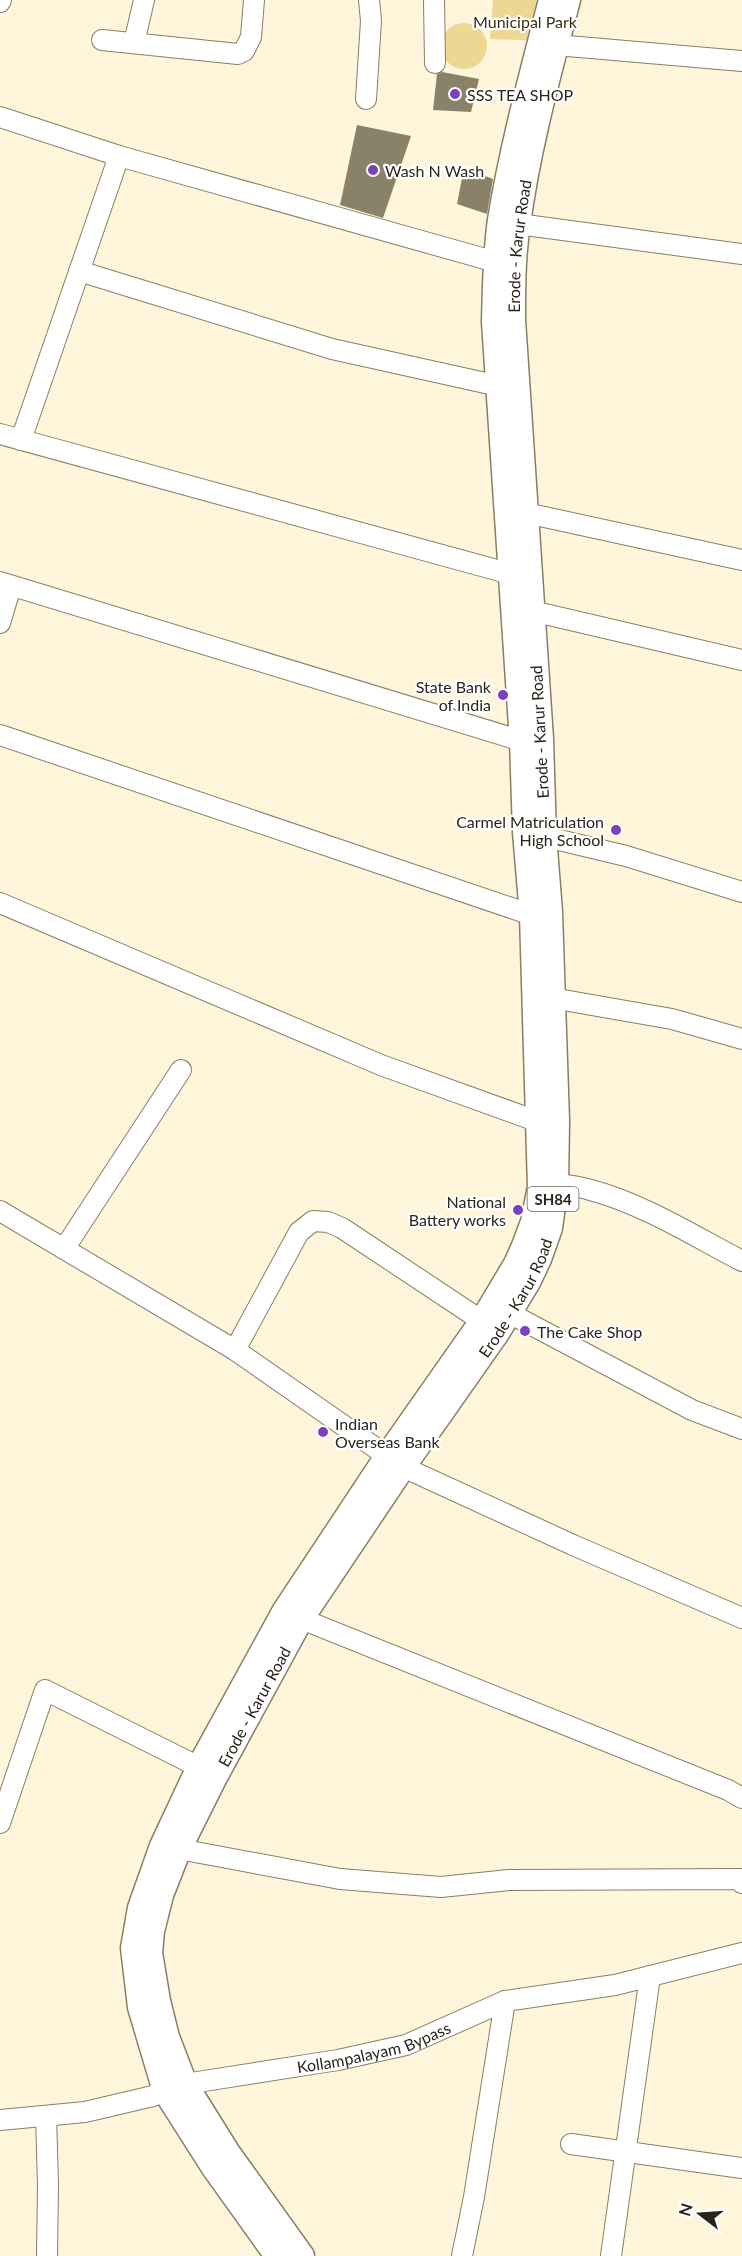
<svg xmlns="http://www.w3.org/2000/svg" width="742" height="2256" viewBox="0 0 742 2256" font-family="Lato,sans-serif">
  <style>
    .green { fill: #eed793 }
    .building { fill: #898168 }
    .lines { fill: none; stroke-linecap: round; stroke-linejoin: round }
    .minor-casing { stroke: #877f66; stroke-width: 22 }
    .major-casing { stroke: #877f66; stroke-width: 27 }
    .minor { stroke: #fff; stroke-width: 20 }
    .major { stroke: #fff; stroke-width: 24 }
    .poi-dot { fill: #7942b8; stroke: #fff; stroke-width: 2 }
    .labels { text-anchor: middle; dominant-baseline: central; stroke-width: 4.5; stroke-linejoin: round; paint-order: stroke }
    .shield { fill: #fff; stroke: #69665f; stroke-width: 1.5 }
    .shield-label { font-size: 15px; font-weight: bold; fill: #29251b }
    .park-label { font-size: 16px; fill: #3a3011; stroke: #fff }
    .poi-label { font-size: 16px; fill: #29251b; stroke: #fff; text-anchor: start }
    .street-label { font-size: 16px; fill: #29251b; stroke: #fff }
  </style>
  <rect width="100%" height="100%" fill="#fef5da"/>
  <g class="green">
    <path d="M493,0H559L550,41L490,39Z"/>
    <circle cx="464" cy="46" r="23"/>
  </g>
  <g class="building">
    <path d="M442,72L479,79L471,112L433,110L437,74Z"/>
    <path d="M357,125L411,136L383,218L340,205Z"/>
    <path d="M464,168L493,179L487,214L457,204Z"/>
  </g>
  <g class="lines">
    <g class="minor-casing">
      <g id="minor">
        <path d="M434,0L435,63"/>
        <path d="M0,2L1,0"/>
        <path d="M102,40L238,54L244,51L251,37L254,0"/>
        <path d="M134,43L144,0"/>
        <path d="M556,45L742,61"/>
        <path d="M366,99L371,21L369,0"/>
        <path d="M0,117L119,156L496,262"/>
        <path d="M518,224L742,254"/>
        <path d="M79,271L332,349L499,386"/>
        <path d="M0,434L511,574"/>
        <path d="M21,440L119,156"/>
        <path d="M526,513L742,560"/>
        <path d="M0,582L522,741"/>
        <path d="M532,611L742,660"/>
        <path d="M0,623L11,586"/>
        <path d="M0,735L532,915"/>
        <path d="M530,833L626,856L742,892"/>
        <path d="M0,903L381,1065L539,1122"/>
        <path d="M552,998L672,1019L742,1039"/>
        <path d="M556,1184C566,1185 577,1186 587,1189C642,1203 692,1235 742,1261"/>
        <path d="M0,1211L235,1350L403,1467L573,1545L742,1618"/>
        <path d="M64,1249L181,1070"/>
        <path d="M509,1313L692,1410L742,1429"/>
        <path d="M235,1350L299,1232L313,1221L328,1222L342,1228L482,1321"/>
        <path d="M289,1614L728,1790L742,1798"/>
        <path d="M0,1823L45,1690L199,1767"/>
        <path d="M179,1849L340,1879L441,1887L509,1880L740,1879L742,1883"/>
        <path d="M46,2116L48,2184L47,2256"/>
        <path id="s1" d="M0,2120L85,2112L153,2096L185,2084L338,2060L406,2045L505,2001L615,1985L742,1953"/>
        <path d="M571,2144L742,2168"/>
        <path d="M462,2256L474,2197L505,2001"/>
        <path d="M611,2256L650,1976"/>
      </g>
    </g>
    <g class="major-casing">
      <g id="major">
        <path d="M277,2256L214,2168L165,2091L140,2007L133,1948L140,1908L162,1846L199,1767L284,1612L388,1455L482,1321L516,1264L524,1246L533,1222L540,1187L532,915L525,832L522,741L494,322C495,288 495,254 500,220C512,146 532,73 551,0"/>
        <path id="s2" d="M302,2256L228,2153L185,2084L167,2037L158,2001L150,1953L152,1931L161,1895L179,1849L215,1777L301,1619L403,1467L497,1333L528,1282L539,1259L550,1228L556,1184L557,1121L550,912L544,836L541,739L513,320C513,288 513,255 518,224C528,148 549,73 568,0"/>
      </g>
    </g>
    <use href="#minor" class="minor"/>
    <use href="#major" class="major"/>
  </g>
  <g class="poi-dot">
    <circle cx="455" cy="94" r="6"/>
    <circle cx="373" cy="170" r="6"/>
    <circle cx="503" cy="695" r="6"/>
    <circle cx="616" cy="830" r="6"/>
    <circle cx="518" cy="1210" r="6"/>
    <circle cx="525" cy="1331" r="6"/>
    <circle cx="323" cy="1432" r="6"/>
  </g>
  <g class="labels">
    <rect class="shield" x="527.5" y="1187" width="51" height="24" rx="4.5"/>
    <g class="shield-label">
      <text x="553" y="1199">SH84</text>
    </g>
    <g class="park-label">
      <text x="525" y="21">Municipal Park</text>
    </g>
    <g class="poi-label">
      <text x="467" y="94">SSS TEA SHOP</text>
      <text x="385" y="170">Wash N Wash</text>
      <text x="491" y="686" text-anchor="end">State Bank<tspan x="491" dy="18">of India</tspan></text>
      <text x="604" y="821" text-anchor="end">Carmel Matriculation<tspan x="604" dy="18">High School</tspan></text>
      <text x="506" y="1201" text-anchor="end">National<tspan x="506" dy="18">Battery works</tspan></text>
      <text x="537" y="1331">The Cake Shop</text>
      <text x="335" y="1423">Indian<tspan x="335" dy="18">Overseas Bank</tspan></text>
    </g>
    <g class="street-label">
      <text stroke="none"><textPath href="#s2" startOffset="2162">Erode - Karur Road</textPath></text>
      <text transform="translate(539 732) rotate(-93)">Erode - Karur Road</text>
      <text stroke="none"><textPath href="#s2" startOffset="1100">Erode - Karur Road</textPath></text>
      <text stroke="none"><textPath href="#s2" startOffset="614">Erode - Karur Road</textPath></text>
      <text stroke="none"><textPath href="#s1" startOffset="382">Kollampalayam Bypass</textPath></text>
    </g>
  </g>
  <g transform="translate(700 2214) rotate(287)" stroke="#ffffff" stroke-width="4.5" paint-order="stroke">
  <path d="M0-4.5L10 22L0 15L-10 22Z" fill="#29251b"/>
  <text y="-9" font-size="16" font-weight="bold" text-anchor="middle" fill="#29251b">N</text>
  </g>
</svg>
